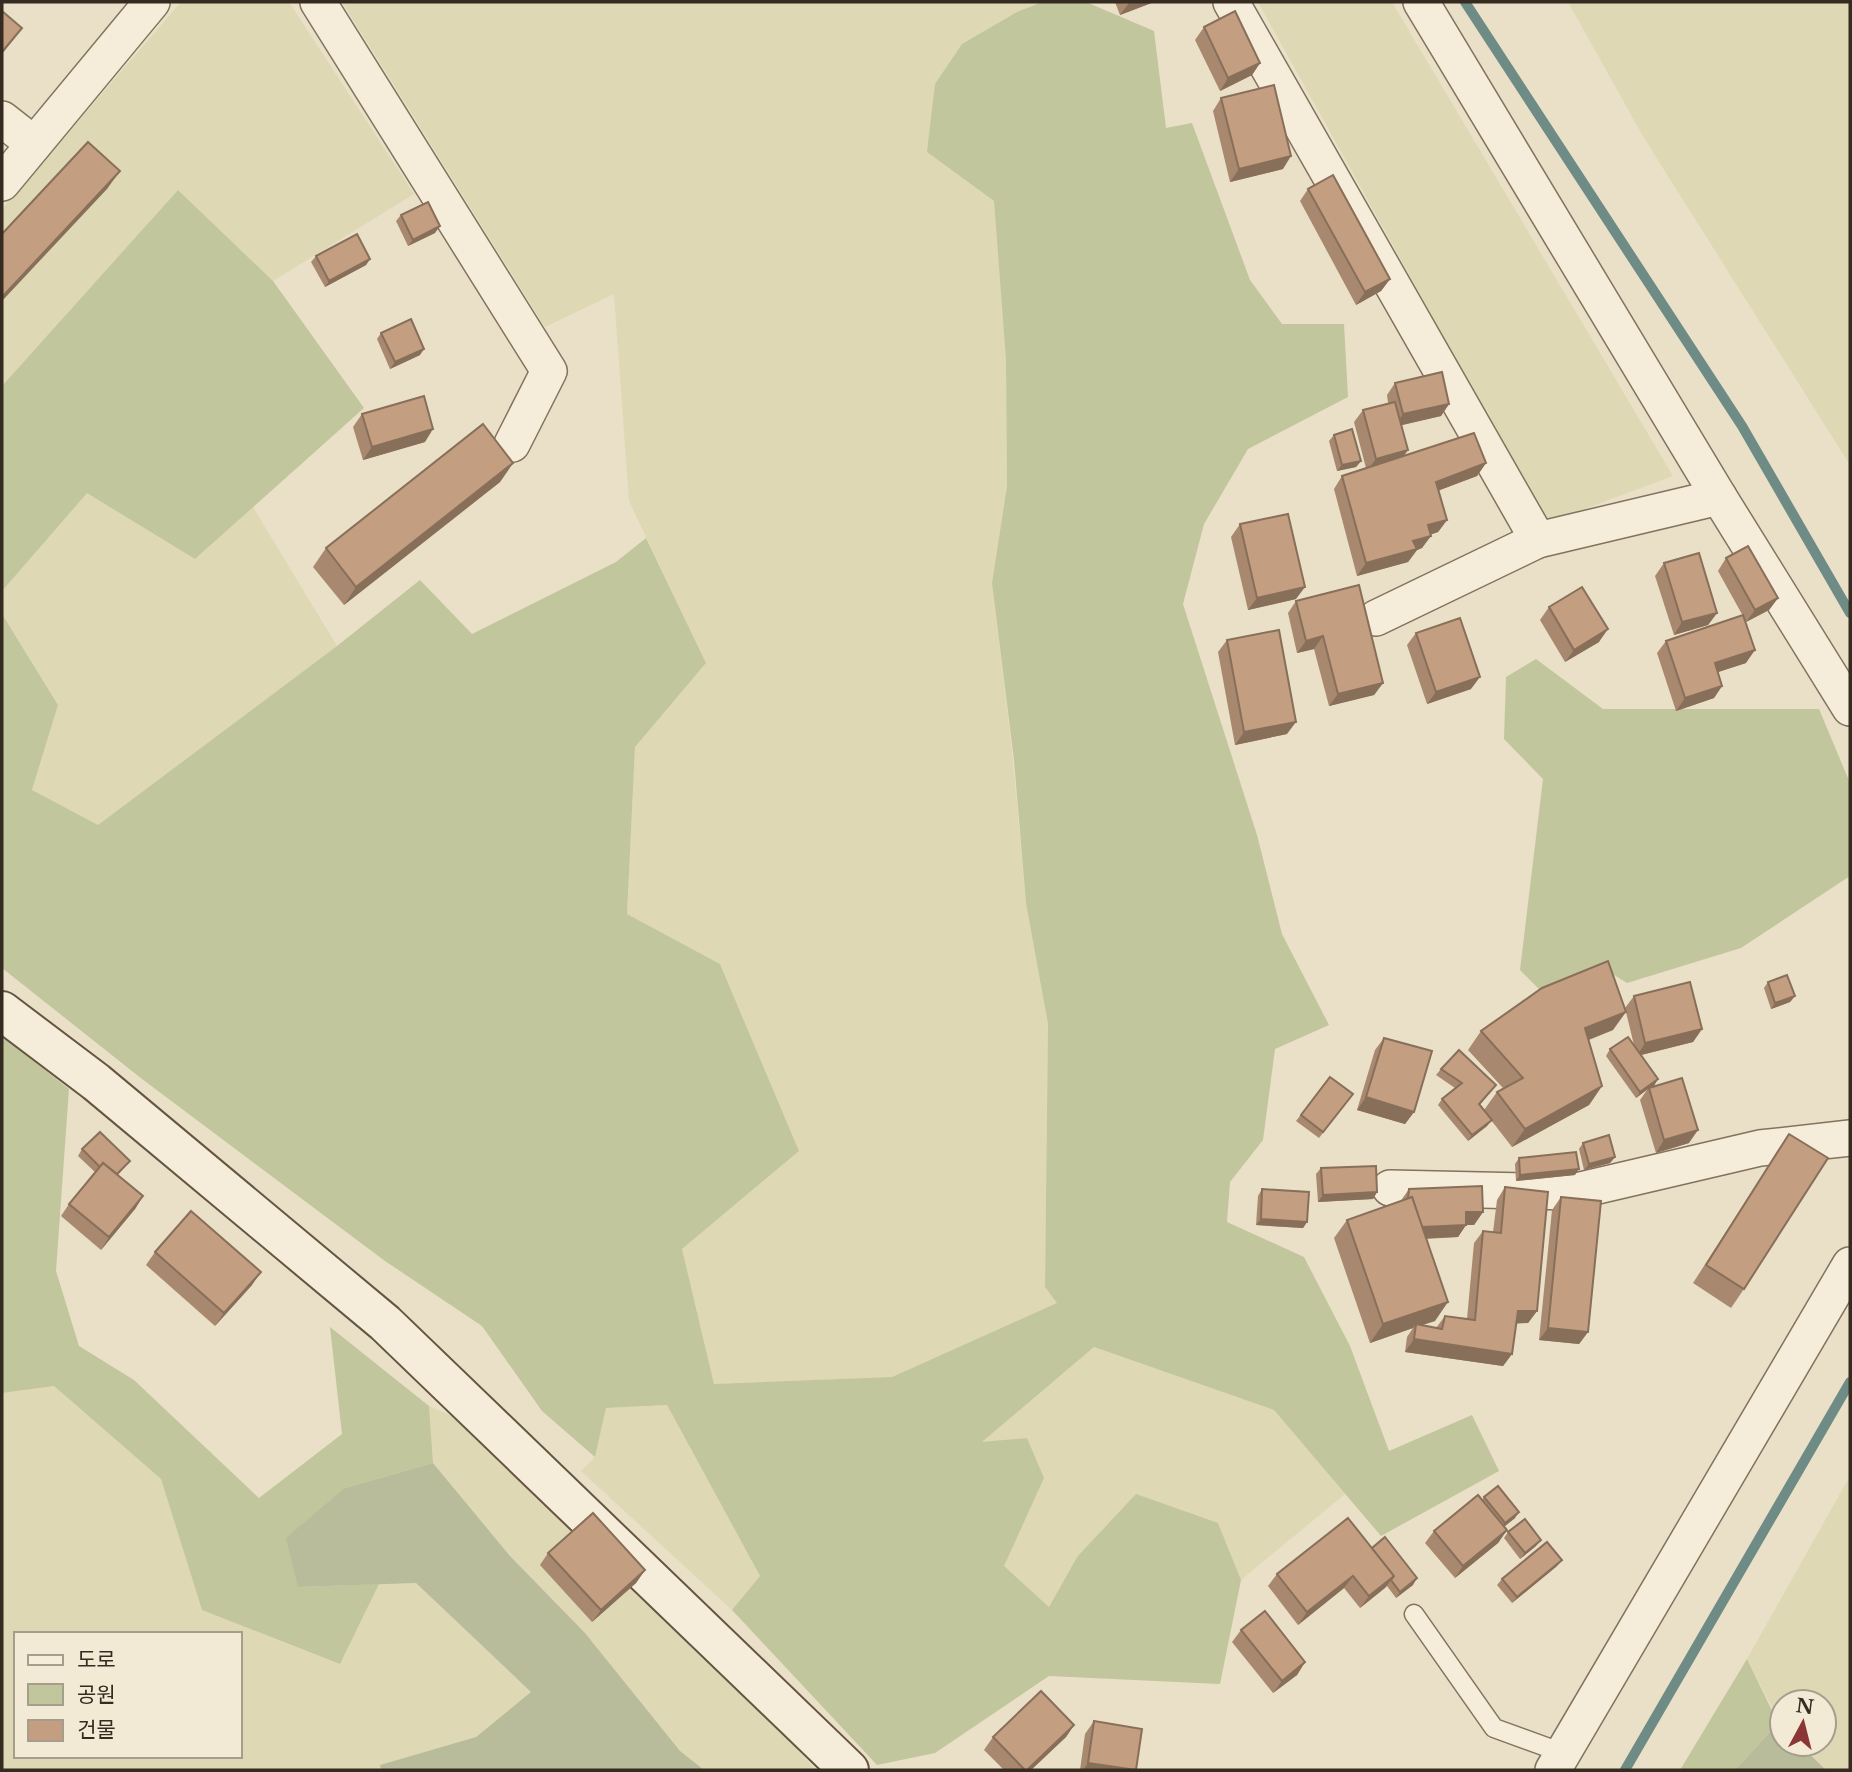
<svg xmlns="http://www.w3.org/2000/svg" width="1852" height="1772" viewBox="0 0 1852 1772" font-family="'Libre Baskerville','Noto Sans KR',serif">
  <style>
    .farmland { fill: #ded8b5; fill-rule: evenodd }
    .green { fill: #c1c69c }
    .cemetery { fill: #b8bc9a }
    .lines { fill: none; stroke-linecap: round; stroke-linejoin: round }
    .stream { stroke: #6f8b85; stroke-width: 10 }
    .lane-casing { stroke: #83725e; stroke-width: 21 }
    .street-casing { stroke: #83725e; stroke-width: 38 }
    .secondary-casing { stroke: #655441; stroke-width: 42 }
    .lane { stroke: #f5edd9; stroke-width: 18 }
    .street { stroke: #f5edd9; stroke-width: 35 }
    .secondary { stroke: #f5edd9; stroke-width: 38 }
    .wall { fill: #a8886f }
    .shaded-wall { fill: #886f5a }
    .building { fill: #c39e81; stroke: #886f5a; stroke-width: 2 }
  </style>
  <rect width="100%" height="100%" fill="#e9e0c7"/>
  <g class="farmland">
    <path d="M181,2H289L414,194L273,281L178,190L2,386V209Z"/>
    <path d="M342,2H1043L1019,11L927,152L994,201L1006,360L1007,486L992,583L1012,750L1026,903L1048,1024L1045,1287L1058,1303L892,1377L714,1384L682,1249L799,1151L720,964L627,914L635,747L706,663L629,501L614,294L545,327Z"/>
    <path d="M1258,2H1392L1673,476L1547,523Z"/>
    <path d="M1568,2H1850V465L1644,138Z"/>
    <path d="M87,492L195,559L253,507L337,646L98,825L32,791L58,705L2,614V591Z"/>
    <path d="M1094,1347L1274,1410L1345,1494L1241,1580L1218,1523L1077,1557L1049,1607L1003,1566L1044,1478L1027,1438L981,1443Z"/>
    <path d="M54,1386L161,1479L202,1610L340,1664L379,1584L416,1583L531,1692L476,1737L380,1765L381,1770H2V1393ZM16,1634H240V1756H16Z"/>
    <path d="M667,1405L760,1576L732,1610L581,1471L595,1457L606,1408Z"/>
    <path d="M429,1406L473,1425L678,1623L816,1770H704L680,1752L585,1633L510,1556L433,1463Z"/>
    <path d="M1850,1476V1770H1826L1799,1744H1824V1702H1782V1727L1747,1659Z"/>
  </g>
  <g class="green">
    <path d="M1043,2H1086L1154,31L1166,128L1192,123L1250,280L1282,324H1344L1348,397L1248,449L1204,524L1183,604L1257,835L1282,934L1329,1025L1275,1049L1263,1140L1230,1182L1227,1222L1304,1257L1350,1346L1389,1451L1472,1415L1499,1471L1381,1536L1274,1410L1094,1347L982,1442L1027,1438L1044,1478L1004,1566L1049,1607L1077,1557L1136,1494L1218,1523L1241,1580L1220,1684L1049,1676L935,1753L877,1765L732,1610L760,1576L667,1405L606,1408L595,1457L542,1411L482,1326L385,1261L142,1079L2,968V614L58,705L32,790L98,825L337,646L420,580L472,634L616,562L646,538L706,663L635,747L627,914L720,964L799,1151L682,1249L714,1384L892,1377L1057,1303L1045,1287L1048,1024L1026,903L1014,760L992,583L1007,486L1006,360L994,201L927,152L935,84L962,44L1019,11Z"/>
    <path d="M178,190L273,281L364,408L195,559L87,493L2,591V386Z"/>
    <path d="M1536,659L1603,709H1819L1850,783V876L1741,948L1627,983L1598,965L1539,989L1520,970L1543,779L1504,739L1506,677Z"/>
    <path d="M2,1036L69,1089L56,1271L79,1346L134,1380L259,1498L342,1434L330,1327L429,1406L433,1463L345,1488L298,1587L379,1584L340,1664L202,1610L161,1479L54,1386L2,1393Z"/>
    <path d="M1747,1659L1778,1723L1735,1770H1680Z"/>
  </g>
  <g class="cemetery">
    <path d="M433,1463L510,1556L585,1633L680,1751L704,1770H381L380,1765L476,1737L531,1692L416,1583L298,1587L286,1538L345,1488Z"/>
    <path d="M1778,1723L1782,1727V1744H1799L1826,1770H1735Z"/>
  </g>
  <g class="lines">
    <g class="stream">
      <path d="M1465,2L1742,426L1850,613"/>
      <path d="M1625,1770L1850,1382"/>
    </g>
    <g class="lane-casing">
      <path id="lane" d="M1414,1614L1494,1728L1563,1753"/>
    </g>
    <g class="street-casing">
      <g id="street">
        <path d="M318,2L549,371L512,444"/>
        <path d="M1231,2L1538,540L1719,497"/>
        <path d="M1421,2L1719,497L1850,708"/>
        <path d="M2,119L34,144"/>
        <path d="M2,183L152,2"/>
        <path d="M1376,618L1538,540"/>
        <path d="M1390,1188L1572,1192L1760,1148L1850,1138"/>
        <path d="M1553,1770L1850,1265"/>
      </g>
    </g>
    <g class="secondary-casing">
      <path id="secondary" d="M2,1011L96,1082L385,1323L849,1770"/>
    </g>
    <use href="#lane" class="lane"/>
    <use href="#street" class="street"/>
    <use href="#secondary" class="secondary"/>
  </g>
  <g class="wall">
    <path d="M1115,2H1154L1120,15Z"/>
    <path d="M1204,27L1260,63L1252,75L1220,91L1195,40Z"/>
    <path d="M1221,98L1283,169L1230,182L1213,111Z"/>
    <path d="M1308,189L1390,279L1381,291L1356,305L1300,201Z"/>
    <path d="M401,215L435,233L408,246L396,221Z"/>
    <path d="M316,256L370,259L366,265L325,287L311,262Z"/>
    <path d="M381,333L420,355L390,369L377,339Z"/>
    <path d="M1395,383L1449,404L1441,416L1401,425L1404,456L1486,463L1477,476L1439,490L1447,520L1438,532L1430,535L1422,548L1417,550L1408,562L1357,576L1334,489L1342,476L1366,468L1354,422L1363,410L1388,403L1387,395Z"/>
    <path d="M362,414L425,442L363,460L353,427Z"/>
    <path d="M1334,435L1361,461L1356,467L1337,471L1329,441Z"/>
    <path d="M513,463L500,482L344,605L313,567L326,548Z"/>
    <path d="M1240,524L1296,599L1248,610L1231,537Z"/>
    <path d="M1726,558L1778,598L1769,610L1746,622V663L1718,672L1722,686L1714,698L1676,711L1657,653L1666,641L1743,616L1718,571Z"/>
    <path d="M1664,563L1717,613L1708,625L1674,635L1655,576Z"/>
    <path d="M1296,601L1383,683L1374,695L1329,706L1314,649L1297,653L1288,613Z"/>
    <path d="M1549,607L1599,642L1565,662L1540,620Z"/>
    <path d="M1416,633L1471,689L1427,704L1407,645Z"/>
    <path d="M1227,640L1287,734L1235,745L1218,652Z"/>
    <path d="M1768,982L1795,996L1790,1002L1771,1009L1764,988Z"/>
    <path d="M1634,996L1702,1029L1693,1042L1641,1055L1654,1086L1652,1087L1689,1143L1656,1153L1640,1100L1647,1090L1636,1098L1606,1056L1610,1049L1634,1045L1625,1008Z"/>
    <path d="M1613,1030L1589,1040L1602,1086L1589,1105L1512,1147L1491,1120L1487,1126L1468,1141L1438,1105L1442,1099L1455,1088L1436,1075L1441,1069L1496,1085L1480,1105L1484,1110L1497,1092L1503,1088L1468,1050L1481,1031Z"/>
    <path d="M1384,1038L1414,1112L1405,1124L1357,1110L1375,1050Z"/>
    <path d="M1330,1077L1353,1094L1319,1138L1296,1121Z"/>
    <path d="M1789,1134L1744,1289L1731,1308L1693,1283Z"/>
    <path d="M1583,1143L1615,1157L1610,1163L1584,1170L1579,1149Z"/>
    <path d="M82,1149L130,1161L118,1175L143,1196L135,1209L101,1250L61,1216L69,1204L96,1173L78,1156Z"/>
    <path d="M1519,1158L1575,1175L1516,1181L1515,1164Z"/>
    <path d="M1321,1168L1377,1192L1373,1199L1318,1202L1316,1174Z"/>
    <path d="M1505,1187L1537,1311L1528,1323H1516L1512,1354L1503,1366L1405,1352L1407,1337L1413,1328L1370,1343L1334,1238L1347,1220L1400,1202L1409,1189L1483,1212L1474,1225H1466L1458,1237L1426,1239L1435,1321L1422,1325L1436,1328L1445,1316L1467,1319L1474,1243L1483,1231L1493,1232L1497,1200Z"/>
    <path d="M1262,1189L1307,1222L1303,1228L1256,1225L1258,1196Z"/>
    <path d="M1561,1197L1588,1332L1579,1344L1539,1340L1552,1210Z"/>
    <path d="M155,1252L252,1285L215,1326L146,1265Z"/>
    <path d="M1484,1497L1515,1518L1504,1527L1507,1530L1498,1543L1455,1578L1425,1543L1434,1531L1482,1500Z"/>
    <path d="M1508,1532L1536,1546L1520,1559L1504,1538Z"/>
    <path d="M1372,1548L1413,1585L1396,1598L1387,1586L1360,1608L1344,1588L1298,1625L1268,1586L1277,1574Z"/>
    <path d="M548,1553L645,1570L636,1583L592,1622L540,1565Z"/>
    <path d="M1557,1566L1512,1603L1497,1585L1502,1579Z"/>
    <path d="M1241,1630L1305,1662L1297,1675L1273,1693L1232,1642Z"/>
    <path d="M1094,1721L1136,1770H1080L1085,1734Z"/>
    <path d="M1074,1725L1066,1737L1031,1770H1004L984,1750L993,1737Z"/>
  </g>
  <g class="shaded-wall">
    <path d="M1131,2H1154L1120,15L1129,3Z"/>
    <path d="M22,28L13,40L2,54V52Z"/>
    <path d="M1260,63L1252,75L1220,91L1228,78Z"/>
    <path d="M1291,156L1283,169L1230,182L1239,169Z"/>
    <path d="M120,171L107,189L2,301V297Z"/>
    <path d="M440,226L435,233L408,246L413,240Z"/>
    <path d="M370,259L366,265L325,287L329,281Z"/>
    <path d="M1390,279L1381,291L1356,305L1365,292Z"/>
    <path d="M424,349L420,355L390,369L395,362Z"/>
    <path d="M1449,404L1441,416L1394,427L1403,414Z"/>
    <path d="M433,429L425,442L363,460L372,447Z"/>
    <path d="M1408,450L1399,463L1367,471L1376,459Z"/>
    <path d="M1361,461L1356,467L1337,471L1342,465Z"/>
    <path d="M513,463L500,482L344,605L356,587Z"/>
    <path d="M1486,463L1477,476L1427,495L1436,482Z"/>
    <path d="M1447,520L1438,532L1419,538L1428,525Z"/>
    <path d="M1431,536L1422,548L1417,550L1408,562L1357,576L1366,563L1413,541Z"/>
    <path d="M1305,587L1296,599L1248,610L1257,598Z"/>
    <path d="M1778,598L1769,610L1746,622L1755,610Z"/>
    <path d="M1717,613L1708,625L1674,635L1682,622Z"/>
    <path d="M1608,629L1599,642L1565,662L1574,650Z"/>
    <path d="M1323,636L1314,649L1297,653L1306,641Z"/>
    <path d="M1755,650L1746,663L1706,676L1715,663Z"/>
    <path d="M1480,677L1471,689L1427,704L1436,692Z"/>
    <path d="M1383,683L1374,695L1329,706L1338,694Z"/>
    <path d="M1722,686L1714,698L1676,711L1685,698Z"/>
    <path d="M1296,722L1287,734L1235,745L1244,732Z"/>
    <path d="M1795,996L1790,1002L1771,1009L1775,1003Z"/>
    <path d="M1626,1012L1613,1030L1572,1046L1585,1028Z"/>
    <path d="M1702,1029L1693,1042L1637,1056L1645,1043Z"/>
    <path d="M1658,1079L1654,1086L1649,1089V1088L1636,1098L1640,1092Z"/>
    <path d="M1602,1086L1589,1105L1512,1147L1525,1129Z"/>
    <path d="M1366,1097L1414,1112L1405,1124L1357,1110Z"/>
    <path d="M1492,1120L1487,1126L1468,1141L1472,1135Z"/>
    <path d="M1698,1130L1689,1143L1656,1153L1664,1140Z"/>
    <path d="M1615,1157L1610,1163L1584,1170L1589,1164Z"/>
    <path d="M1579,1169L1575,1175L1516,1181L1520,1175Z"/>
    <path d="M1377,1192L1373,1199L1318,1202L1323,1195Z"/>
    <path d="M143,1196L135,1209L101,1250L109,1237Z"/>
    <path d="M1466,1212H1483L1474,1225H1457Z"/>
    <path d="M1261,1219L1307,1222L1303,1228L1256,1225Z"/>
    <path d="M1466,1225L1458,1237L1407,1239L1416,1227Z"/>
    <path d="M261,1272L252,1285L215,1326L224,1313Z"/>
    <path d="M1448,1302L1435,1321L1416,1327V1324L1413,1328L1370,1343L1383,1324Z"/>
    <path d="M1518,1311H1537L1528,1323L1510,1324Z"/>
    <path d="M1548,1328L1588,1332L1579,1344L1539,1340Z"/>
    <path d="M1414,1339L1512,1354L1503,1366L1405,1352Z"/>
    <path d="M1519,1512L1515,1518L1501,1529L1505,1523Z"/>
    <path d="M1507,1530L1498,1543L1455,1578L1463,1566Z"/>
    <path d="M1541,1540L1536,1546L1520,1559L1525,1553Z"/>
    <path d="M1562,1560L1557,1566L1512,1603L1517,1597Z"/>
    <path d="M645,1570L636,1583L592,1622L601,1610Z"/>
    <path d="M1353,1576L1344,1588L1298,1625L1307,1612Z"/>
    <path d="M1394,1576L1385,1588L1360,1608L1369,1596Z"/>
    <path d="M1417,1578L1413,1585L1396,1598L1400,1592Z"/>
    <path d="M1305,1662L1297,1675L1273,1693L1282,1681Z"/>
    <path d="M1074,1725L1066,1737L1031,1770H1027Z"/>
    <path d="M1088,1763L1133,1770H1083Z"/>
  </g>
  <g class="building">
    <path d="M2,11L22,28L2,52Z"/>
    <path d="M1235,11L1260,63L1228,78L1204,27Z"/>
    <path d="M1274,85L1291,156L1239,169L1221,98Z"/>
    <path d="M88,142L120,171L2,297V234Z"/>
    <path d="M1333,175L1390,279L1365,292L1308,189Z"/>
    <path d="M428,202L440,226L413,240L401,215Z"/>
    <path d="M357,234L370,259L329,281L316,256Z"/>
    <path d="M411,319L424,349L395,362L381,333Z"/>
    <path d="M1442,372L1449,404L1403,414L1395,383Z"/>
    <path d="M424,396L433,429L372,447L362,414Z"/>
    <path d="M1395,402L1408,450L1376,459L1363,410Z"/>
    <path d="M483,424L513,463L356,587L326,548Z"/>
    <path d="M1352,429L1361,461L1342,465L1334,435Z"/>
    <path d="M1474,433L1486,463L1436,482L1447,520L1428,525L1431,536L1413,541L1417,549L1366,563L1342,476Z"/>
    <path d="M1288,514L1305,587L1257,598L1240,524Z"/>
    <path d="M1748,546L1778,598L1755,610L1726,558Z"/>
    <path d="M1699,553L1717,613L1682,622L1664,563Z"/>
    <path d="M1359,585L1383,683L1338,694L1323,636L1306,641L1296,601Z"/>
    <path d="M1582,587L1608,629L1574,650L1549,607Z"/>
    <path d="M1743,615L1755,650L1715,663L1722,686L1685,698L1666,641Z"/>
    <path d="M1460,618L1480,677L1436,692L1416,633Z"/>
    <path d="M1279,630L1296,722L1244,732L1227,640Z"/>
    <path d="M1608,961L1626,1012L1585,1028L1602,1086L1525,1129L1497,1092L1523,1078L1481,1031L1542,988Z"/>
    <path d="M1787,975L1795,996L1775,1003L1768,982Z"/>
    <path d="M1690,982L1702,1029L1645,1043L1634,996Z"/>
    <path d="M1628,1037L1658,1079L1640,1092L1610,1049Z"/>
    <path d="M1384,1038L1432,1051L1414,1112L1366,1097Z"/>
    <path d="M1459,1050L1496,1085L1479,1104L1492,1120L1472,1135L1442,1099L1462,1083L1441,1069Z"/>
    <path d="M1330,1077L1353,1094L1323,1132L1301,1115Z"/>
    <path d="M1682,1078L1698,1130L1664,1140L1649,1088Z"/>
    <path d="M100,1132L130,1161L117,1174L103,1163L100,1167L82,1149Z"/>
    <path d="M1789,1134L1828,1158L1744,1289L1706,1265Z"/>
    <path d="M1609,1135L1615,1157L1589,1164L1583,1143Z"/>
    <path d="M1576,1152L1579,1169L1520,1175L1519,1158Z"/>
    <path d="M103,1163L143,1196L109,1237L69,1204Z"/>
    <path d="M1376,1166L1377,1192L1323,1195L1321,1168Z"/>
    <path d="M1482,1186L1483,1212H1466V1225L1422,1227L1412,1197L1408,1199L1409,1189Z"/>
    <path d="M1505,1187L1548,1192L1537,1311H1518L1512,1354L1414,1339L1416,1324L1442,1329L1445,1316L1475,1320L1483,1231L1501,1233Z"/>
    <path d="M1262,1189L1309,1192L1307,1222L1261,1219Z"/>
    <path d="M1412,1197L1448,1302L1383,1324L1347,1220Z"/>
    <path d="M1561,1197L1601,1201L1588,1332L1548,1328Z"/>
    <path d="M191,1211L261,1272L224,1313L155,1252Z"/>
    <path d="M1498,1486L1519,1512L1505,1523L1484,1497Z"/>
    <path d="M1478,1495L1507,1530L1463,1566L1434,1531Z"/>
    <path d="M593,1513L645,1570L601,1610L548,1553Z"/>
    <path d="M1348,1518L1394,1576L1369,1596L1353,1576L1307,1612L1277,1574Z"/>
    <path d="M1525,1519L1541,1540L1525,1553L1508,1532Z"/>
    <path d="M1385,1537L1417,1578L1400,1592L1391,1580L1394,1576L1372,1548Z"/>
    <path d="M1547,1542L1562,1560L1517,1597L1502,1579Z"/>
    <path d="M1265,1611L1305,1662L1282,1681L1241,1630Z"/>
    <path d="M1041,1691L1074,1725L1027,1770H1025L993,1737Z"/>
    <path d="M1094,1721L1142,1729L1136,1770L1088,1763Z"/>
  </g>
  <rect width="1852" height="1772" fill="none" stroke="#352b20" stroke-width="7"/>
  <rect x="14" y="1632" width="228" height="126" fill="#f2ead5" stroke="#a69e8d" stroke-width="2"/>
  <rect x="28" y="1655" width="35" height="10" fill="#f5edd9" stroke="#a69e8d" stroke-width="2"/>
  <text x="77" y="1667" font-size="21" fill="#352b20">도로</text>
  <rect x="28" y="1684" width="35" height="21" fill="#c1c69c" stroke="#a69e8d" stroke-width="2"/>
  <text x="77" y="1702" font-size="21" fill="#352b20">공원</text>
  <rect x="28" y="1720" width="35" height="21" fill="#c39e81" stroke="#a69e8d" stroke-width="2"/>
  <text x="77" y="1737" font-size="21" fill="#352b20">건물</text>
  <g transform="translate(1803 1723) rotate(7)"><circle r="33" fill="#f2ead5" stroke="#a69e8d" stroke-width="2"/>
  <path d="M0-5L12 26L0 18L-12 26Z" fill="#8c3535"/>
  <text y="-10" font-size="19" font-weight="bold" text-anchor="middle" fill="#352b20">N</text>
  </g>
</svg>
